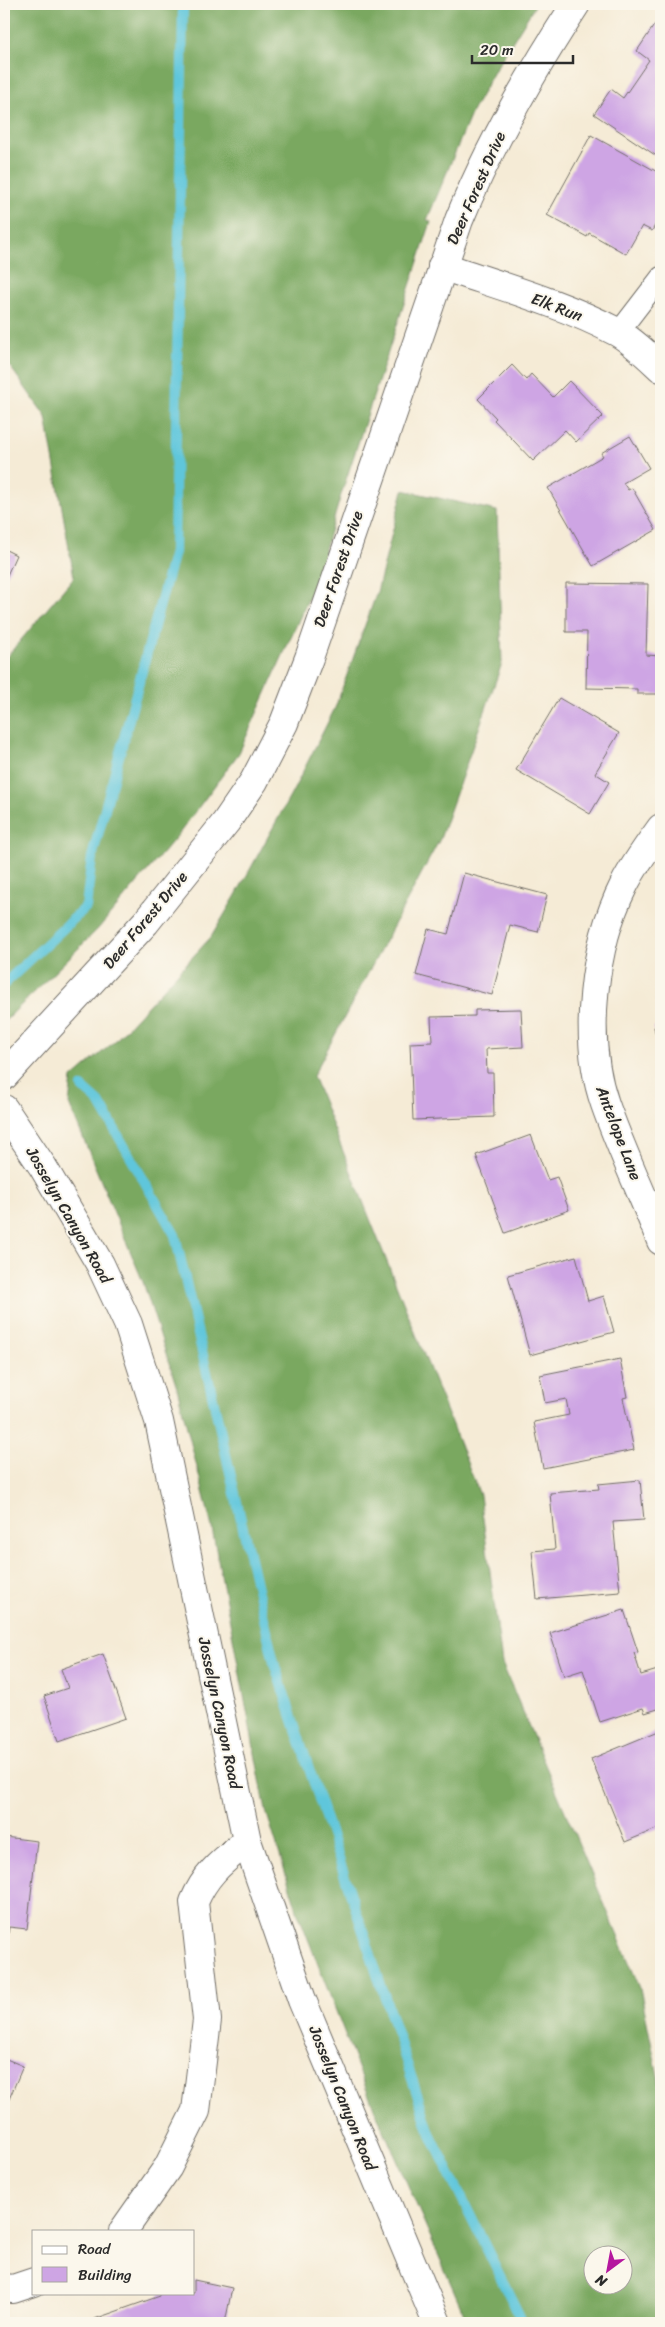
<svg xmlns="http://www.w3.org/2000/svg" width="665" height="2327" viewBox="0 0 665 2327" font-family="Sriracha,sans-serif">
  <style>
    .forest { fill: #7aa861; stroke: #526a46; fill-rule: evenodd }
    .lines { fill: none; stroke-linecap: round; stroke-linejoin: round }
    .stream { stroke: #5ec6db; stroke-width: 10 }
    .building { fill: #cea5e4 }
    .lane-casing { stroke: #726e67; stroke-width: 22 }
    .street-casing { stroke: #726e67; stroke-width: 30 }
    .secondary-casing { stroke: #726e67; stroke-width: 30 }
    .lane { stroke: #fff; stroke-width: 20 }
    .street { stroke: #fff; stroke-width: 28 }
    .secondary { stroke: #fff; stroke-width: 28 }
    .labels { text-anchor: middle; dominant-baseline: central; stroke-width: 4; stroke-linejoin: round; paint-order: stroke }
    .street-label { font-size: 16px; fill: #2b2b2b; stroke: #fbf7ec }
  </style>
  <rect width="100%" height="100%" fill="#fbf7ec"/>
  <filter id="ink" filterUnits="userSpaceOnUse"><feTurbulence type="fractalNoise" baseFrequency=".02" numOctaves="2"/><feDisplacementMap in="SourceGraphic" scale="10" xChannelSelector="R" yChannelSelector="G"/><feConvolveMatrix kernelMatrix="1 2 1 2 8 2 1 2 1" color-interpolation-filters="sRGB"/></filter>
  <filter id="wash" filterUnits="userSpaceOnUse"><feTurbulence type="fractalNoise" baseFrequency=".0096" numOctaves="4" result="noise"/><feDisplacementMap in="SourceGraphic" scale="20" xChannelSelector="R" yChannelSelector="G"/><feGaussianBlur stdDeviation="1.12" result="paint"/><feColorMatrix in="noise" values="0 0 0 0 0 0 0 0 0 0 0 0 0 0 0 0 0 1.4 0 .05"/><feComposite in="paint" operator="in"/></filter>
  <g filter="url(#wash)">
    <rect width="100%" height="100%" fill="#f5ebd6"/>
    <g class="forest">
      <path d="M4,4H536L496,68L472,112L427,220L431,222L341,495L314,586L239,753L178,835L97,930L4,1022V660L74,577L46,417L4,358Z"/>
      <path d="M403,490L497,511L502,663L440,839L313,1076L480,1495L502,1663L640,1988L661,2090V2323H468L369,2096L298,1913L266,1811L211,1523L177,1388L143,1282L69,1104L72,1078L115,1041L211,937L236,895L293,791L335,708L377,592ZM592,2254H622V2284H592Z"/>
    </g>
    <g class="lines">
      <g class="stream">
        <path d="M4,984L86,907L92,857L174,552L183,4"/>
        <path d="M82,1087L99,1102L175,1235L275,1666L430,2133L523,2323"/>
      </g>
    </g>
    <g id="blocks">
      <g class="building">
        <path d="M655,24L661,28V159L594,114L611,89L623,98L649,60L637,51Z"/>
        <path d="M591,135L661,174V214L652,231L642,226L626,254L589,233L587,237L547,215Z"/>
        <path d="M512,365L526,380L531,374L553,397L569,381L603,416L576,442L565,430L533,461L494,420L496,418L478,399Z"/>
        <path d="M630,436L649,468L623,483L628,490L632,488L656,530L593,566L548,488L603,456L601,453Z"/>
        <path d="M4,549L16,555L4,582Z"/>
        <path d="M566,583L648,584L646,655L661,656V694H637V689L586,688L587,632H566Z"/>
        <path d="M559,698L619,733L595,773L609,782L590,814L516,770Z"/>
        <path d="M464,873L547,895L538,932L510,925L492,995L416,975L428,929L448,934Z"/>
        <path d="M521,1009L523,1047L486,1049L487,1073H493L494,1117L413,1120L410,1043L432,1042L431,1017L475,1016V1010Z"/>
        <path d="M661,1025V1056H660L654,1027Z"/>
        <path d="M531,1135L548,1180L557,1177L569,1210L505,1233L476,1155Z"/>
        <path d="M576,1256L588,1301L604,1296L614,1332L530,1355L508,1275Z"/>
        <path d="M620,1359L627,1397L623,1398L634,1450L543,1468L534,1422L569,1415L566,1399L545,1403L540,1375Z"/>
        <path d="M640,1480L644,1520L613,1522L620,1592L537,1599L532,1551L555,1549L550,1493L599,1489L598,1484Z"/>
        <path d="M624,1610L638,1652L634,1653L641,1675L661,1669V1708L645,1713L643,1708L600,1722L583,1670L564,1676L550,1633Z"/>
        <path d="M103,1654L126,1718L59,1741L44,1696L68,1688L61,1669Z"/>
        <path d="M661,1730V1827L625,1842L591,1759Z"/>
        <path d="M4,1837L37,1841L27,1929L9,1927L7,1944L4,1943Z"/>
        <path d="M4,2058L23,2066L4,2111Z"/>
        <path d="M194,2280L232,2288L225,2323L171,2321L170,2323H83L160,2296V2293H194Z"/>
      </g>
    </g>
  </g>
  <g filter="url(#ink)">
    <use href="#blocks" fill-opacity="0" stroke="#726e67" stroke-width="1"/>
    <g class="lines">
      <g class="lane-casing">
        <path id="lane" d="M618,333L661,277"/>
      </g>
      <g class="street-casing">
        <g id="street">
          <path d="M442,266C500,286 562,303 617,332C633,341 647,355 661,368"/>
          <path d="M661,828C648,846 634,865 624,885C593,946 582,1039 605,1104C621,1150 643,1195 661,1241"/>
          <path d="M4,1076L146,922L226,822L254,781L284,723L309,658L459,220C490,144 531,73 576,4"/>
          <path d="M123,2231L168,2167L196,2111L207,2020L194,1902C206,1873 223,1861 247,1841"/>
          <path d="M4,2288L13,2289L34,2282"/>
        </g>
      </g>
      <g class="secondary-casing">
        <path id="secondary" d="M4,1109L43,1167L100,1264L128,1324L159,1421L247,1841L302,2000L437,2323"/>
      </g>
      <use href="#lane" class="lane"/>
      <use href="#street" class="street"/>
      <use href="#secondary" class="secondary"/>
    </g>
  </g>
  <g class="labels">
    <g class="street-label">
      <text transform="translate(476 188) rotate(-66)">Deer Forest Drive</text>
      <text transform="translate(557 307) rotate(21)">Elk Run</text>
      <text transform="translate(338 569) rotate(-71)">Deer Forest Drive</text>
      <text transform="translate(145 920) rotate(-50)">Deer Forest Drive</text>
      <text transform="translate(619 1133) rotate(69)">Antelope Lane</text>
      <text transform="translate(69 1215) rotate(60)">Josselyn Canyon Road</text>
      <text transform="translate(220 1713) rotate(78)">Josselyn Canyon Road</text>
      <text transform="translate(343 2098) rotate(68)">Josselyn Canyon Road</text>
    </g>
  </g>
  <rect width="665" height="2327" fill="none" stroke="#fbf7ec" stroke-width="20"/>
  <rect x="32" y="2230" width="162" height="65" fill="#fbf7ec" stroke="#a8a59f"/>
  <rect x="42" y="2246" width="25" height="8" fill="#ffffff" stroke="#a8a59f"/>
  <text x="78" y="2254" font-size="15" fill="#2b2b2b">Road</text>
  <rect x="42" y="2267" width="25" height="15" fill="#cea5e4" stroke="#a8a59f"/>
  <text x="78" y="2280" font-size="15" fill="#2b2b2b">Building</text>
  <g transform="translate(608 2270) rotate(212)"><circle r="24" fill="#fbf7ec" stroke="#a8a59f"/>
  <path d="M0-4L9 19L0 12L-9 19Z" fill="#b5179e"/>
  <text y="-8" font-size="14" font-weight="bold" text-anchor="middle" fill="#2b2b2b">N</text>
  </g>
  <path d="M472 55v8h101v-8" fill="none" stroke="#2b2b2b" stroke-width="2.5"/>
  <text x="480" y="55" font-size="15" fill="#2b2b2b" stroke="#fbf7ec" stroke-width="4" paint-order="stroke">20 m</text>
</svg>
